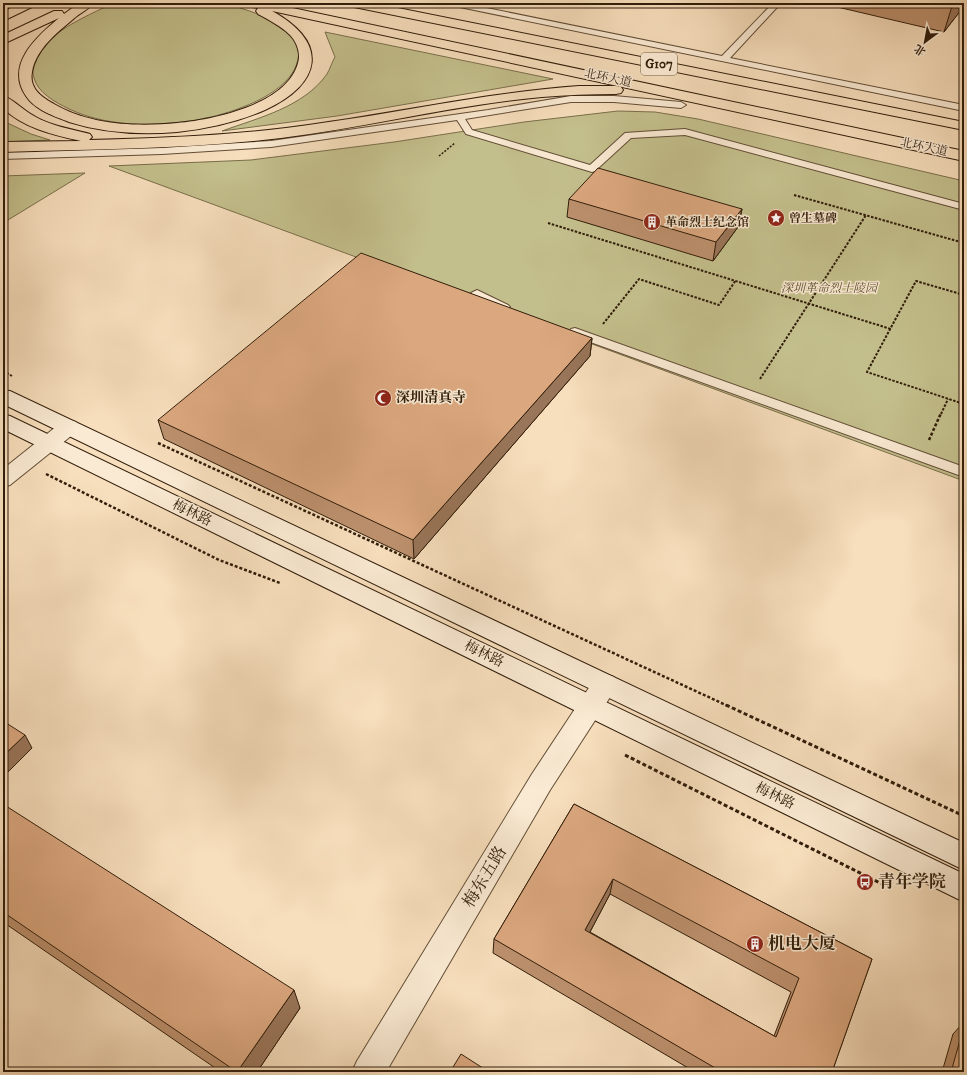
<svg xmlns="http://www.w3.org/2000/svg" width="967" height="1075" viewBox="0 0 967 1075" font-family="'IM FELL DW Pica','Noto Serif SC',serif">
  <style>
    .green { fill: #c3bf8c; stroke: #7a6e4b }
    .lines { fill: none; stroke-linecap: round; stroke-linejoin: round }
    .service-casing { stroke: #624d36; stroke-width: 2 }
    .tertiary-casing { stroke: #624d36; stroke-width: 2 }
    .secondary-casing { stroke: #311d0a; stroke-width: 2 }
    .trunk-casing { stroke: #311d0a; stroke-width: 2 }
    .path-far3 { stroke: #311d0a; stroke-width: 1.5; stroke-dasharray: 2 1.5; stroke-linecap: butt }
    .path-far2 { stroke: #311d0a; stroke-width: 2; stroke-dasharray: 2.5 1.5; stroke-linecap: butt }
    .path-far1 { stroke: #311d0a; stroke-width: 2.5; stroke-dasharray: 3 2; stroke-linecap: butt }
    .path { stroke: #311d0a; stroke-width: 3; stroke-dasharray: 4 2.5; stroke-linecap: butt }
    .service { fill: #faead3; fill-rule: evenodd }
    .tertiary { fill: #faead3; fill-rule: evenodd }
    .secondary { fill: #faead3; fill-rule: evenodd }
    .trunk { fill: #f7debc; fill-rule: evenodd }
    .wall { fill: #bc906d; stroke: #311d0a; fill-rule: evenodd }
    .shaded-wall { fill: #997559; stroke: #311d0a }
    .building { fill: #dba77f; stroke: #311d0a; fill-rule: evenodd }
    .labels { text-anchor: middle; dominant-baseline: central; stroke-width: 3; stroke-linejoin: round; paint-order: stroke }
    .far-street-label { font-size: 12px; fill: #311d0a; stroke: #faead3 }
    .far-poi-label { font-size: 12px; font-weight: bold; fill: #311d0a; stroke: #faead3; text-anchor: start }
    .far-park-label { font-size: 12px; font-style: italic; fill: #5d4e31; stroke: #faead3 }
    .shield { fill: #faead3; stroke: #6d5a46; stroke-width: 1 }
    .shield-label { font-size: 13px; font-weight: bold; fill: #311d0a }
    .poi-label { font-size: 14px; font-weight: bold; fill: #311d0a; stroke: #faead3; text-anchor: start }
    .street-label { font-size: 14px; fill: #311d0a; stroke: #faead3 }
    .near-street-label { font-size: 17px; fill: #311d0a; stroke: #faead3 }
    .near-poi-label { font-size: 17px; font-weight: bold; fill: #311d0a; stroke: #faead3; text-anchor: start }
  </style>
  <rect width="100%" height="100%" fill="#f7debc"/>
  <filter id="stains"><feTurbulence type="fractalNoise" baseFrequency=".005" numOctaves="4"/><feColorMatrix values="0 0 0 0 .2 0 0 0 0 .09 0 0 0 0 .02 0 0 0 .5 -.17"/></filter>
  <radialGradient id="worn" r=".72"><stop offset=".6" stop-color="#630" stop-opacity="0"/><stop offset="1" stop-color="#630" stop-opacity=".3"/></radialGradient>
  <g class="green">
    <path d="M114,3H222C245,9 274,17 290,34C297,41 300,50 298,59C292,92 240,110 211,117C165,127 112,129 69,109C55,102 38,93 34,78C23,41 89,15 114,3Z"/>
    <path d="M325,32L553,79L337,116L222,131C258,118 304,107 327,74C330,69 332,62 335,57Z"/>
    <path d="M618,111L655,112L698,119L964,181V481L109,166L251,160L394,142L524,122Z"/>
    <path d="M3,121L31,134L50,140L3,142Z"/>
    <path d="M85,173L3,223V176Z"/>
  </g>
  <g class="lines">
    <g class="service-casing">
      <g id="service">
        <path d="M446,3H462L722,56L773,3H781L730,58L964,105V111L450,5Z"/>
        <path d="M571,96H614L681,102L686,105L681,108L614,102H571L465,119L472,130L590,165L625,133L685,129L964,204V210L685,135L631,138L595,171L592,172L466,134L457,120L271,147L162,154L3,159V153L162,148L271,141L488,110Z"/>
        <path d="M477,290L508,305L510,307L508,309C497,312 478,301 471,293Z"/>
        <path d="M575,328L964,467V477L571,335L569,332L571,329Z"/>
      </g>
    </g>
    <g class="tertiary-casing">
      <g id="tertiary">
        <path d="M69,420L76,422L79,427L76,432L10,485L3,487V469L62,422Z"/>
        <path d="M605,674L614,677L617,684L614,691L550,790L386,1072H352L357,1061L532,774L596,677Z"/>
      </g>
    </g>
    <g class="secondary-casing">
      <g id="secondary">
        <path d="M3,390L10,391L964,843V870L3,404Z"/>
        <path d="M3,414L10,416L964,874V902L3,429Z"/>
      </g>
    </g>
    <g class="trunk-casing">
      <g id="trunk">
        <path d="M20,3H36L34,6L3,21V12Z"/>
        <path d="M79,3H93C89,9 82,12 77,16C59,31 36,48 32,72C29,88 41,97 54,104C90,125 136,127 177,123C214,120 287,104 298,63C301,54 297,42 290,35C281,26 269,20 258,14L256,11L258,8L247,6L245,3H269L964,151V161L272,11C330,43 322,84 265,110C238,122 206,129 177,132C141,135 104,133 69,122C54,116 35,110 26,96C5,65 36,37 59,18L3,44V35L54,11H62L64,14Z"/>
        <path d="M348,3H373L964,122V130L354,7L350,6Z"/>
        <path d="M579,86H616L621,87L623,90L621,93L616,94C591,94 566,95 542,97C454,105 369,127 281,138C189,149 96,149 3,152V142L81,141C54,135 23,128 3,108V96C12,98 24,111 34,116C51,126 71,129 90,134L92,137L89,140C167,138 245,135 322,123C408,111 492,92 579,86Z"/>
      </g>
    </g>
    <path class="path-far3" d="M439,156L455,143"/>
    <g class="path-far2">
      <path d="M794,195L964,243"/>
      <path d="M548,223L891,329"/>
      <path d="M964,295L916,281L867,372L964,404"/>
      <path d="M603,324L639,279L719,305L736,280"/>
      <path d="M3,371L12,376"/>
      <path d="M760,379L866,215"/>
      <path d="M941,414L948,399"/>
    </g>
    <g class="path-far1">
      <path d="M929,440L941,413"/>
      <path d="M158,443L728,706"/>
      <path d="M46,474L219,560L280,583"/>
    </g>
    <g class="path">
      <path d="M726,705L964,816"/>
      <path d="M625,755L892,889"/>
    </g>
    <use href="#service" class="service"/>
    <use href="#tertiary" class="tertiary"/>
    <use href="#secondary" class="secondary"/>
    <use href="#trunk" class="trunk"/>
  </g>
  <g class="wall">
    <path d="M834,3H964V6L944,32L833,6Z"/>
    <path d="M569,199L742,209L738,227L713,261L567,217Z"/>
    <path d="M592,338L590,356L414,559L164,439L158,420Z"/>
    <path d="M574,804L872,959L832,1072H695L493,953L494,939ZM610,894L791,992L774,1036L590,932Z"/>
    <path d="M3,809L300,1008L257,1072H221L3,922Z"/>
    <path d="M964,1022V1072H942L953,1034Z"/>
  </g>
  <g class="shaded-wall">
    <path d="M953,3H964V6L944,32Z"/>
    <path d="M742,209L738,227L713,261L716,242Z"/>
    <path d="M592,338L590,356L414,559L413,540Z"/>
    <path d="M25,735L32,748L3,777V756Z"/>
    <path d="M613,879L610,894L583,945L585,930Z"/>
    <path d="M294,990L300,1008L257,1072H237Z"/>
  </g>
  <g class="building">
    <path d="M598,168L742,209L716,242L569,199Z"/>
    <path d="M361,253L592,338L413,540L158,420Z"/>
    <path d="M3,721L25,735L3,756Z"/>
    <path d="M574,804L872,959L832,1072H722L494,939ZM613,879L799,978L776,1037L585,930Z"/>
    <path d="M6,806L294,990L237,1072L3,912V809Z"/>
    <path d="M964,1026V1072H951Z"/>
    <path d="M461,1054L489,1072H450Z"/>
  </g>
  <defs>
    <g id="sight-disc" transform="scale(0.9)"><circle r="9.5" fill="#8f2418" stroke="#faead3"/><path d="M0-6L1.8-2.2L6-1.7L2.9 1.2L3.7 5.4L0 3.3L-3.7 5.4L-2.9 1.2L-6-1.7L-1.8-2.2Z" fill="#fff"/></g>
    <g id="building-disc" transform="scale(0.9)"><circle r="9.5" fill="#8f2418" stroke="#faead3"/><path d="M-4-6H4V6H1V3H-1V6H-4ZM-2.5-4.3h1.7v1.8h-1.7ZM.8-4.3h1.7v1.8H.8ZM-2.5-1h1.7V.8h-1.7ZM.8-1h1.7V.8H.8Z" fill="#fff"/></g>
    <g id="mosque-disc" transform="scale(0.9)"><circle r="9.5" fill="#8f2418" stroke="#faead3"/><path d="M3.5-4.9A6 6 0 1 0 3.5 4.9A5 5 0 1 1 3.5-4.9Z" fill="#fff"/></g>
    <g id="bus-disc" transform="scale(0.9)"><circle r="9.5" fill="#8f2418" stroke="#faead3"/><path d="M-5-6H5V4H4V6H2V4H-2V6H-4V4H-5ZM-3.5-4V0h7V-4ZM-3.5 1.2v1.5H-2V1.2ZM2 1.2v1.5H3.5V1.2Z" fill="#fff"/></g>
  </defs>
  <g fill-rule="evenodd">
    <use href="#sight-disc" x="776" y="218"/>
    <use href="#building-disc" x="652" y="222"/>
    <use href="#mosque-disc" x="383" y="398"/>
    <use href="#bus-disc" x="865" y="882"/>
    <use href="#building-disc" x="755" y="944"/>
  </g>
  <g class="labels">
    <g class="far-street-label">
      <text transform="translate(608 78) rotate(12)">北环大道</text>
      <text transform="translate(924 147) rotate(12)">北环大道</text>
    </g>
    <g class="far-poi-label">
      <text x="789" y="218">曾生墓碑</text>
      <text x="665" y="222">革命烈士纪念馆</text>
    </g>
    <g class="far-park-label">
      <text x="829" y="288">深圳革命烈士陵园</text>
    </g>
    <rect class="shield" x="641" y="53" width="36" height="22" rx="3"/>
    <g class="shield-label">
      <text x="659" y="64">G107</text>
    </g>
    <g class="poi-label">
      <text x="396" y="398">深圳清真寺</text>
    </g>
    <g class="street-label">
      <text transform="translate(192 513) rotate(26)">梅林路</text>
      <text transform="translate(484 654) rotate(26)">梅林路</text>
      <text transform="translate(775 796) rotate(26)">梅林路</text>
    </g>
    <g class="near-street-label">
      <text transform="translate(485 877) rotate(-59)">梅东五路</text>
    </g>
    <g class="near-poi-label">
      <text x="878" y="882">青年学院</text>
      <text x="768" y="944">机电大厦</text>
    </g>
  </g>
  <rect width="967" height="1075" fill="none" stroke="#f7debc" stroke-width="16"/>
  <rect x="4" y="4" width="959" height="1067" fill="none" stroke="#311d0a" stroke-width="2"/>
  <rect x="8" y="8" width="951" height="1059" fill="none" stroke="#311d0a"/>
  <g transform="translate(925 42) rotate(212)" stroke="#faead3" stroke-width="3" paint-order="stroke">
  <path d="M0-3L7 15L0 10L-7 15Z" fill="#311d0a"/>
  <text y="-6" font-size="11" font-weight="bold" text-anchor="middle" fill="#311d0a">北</text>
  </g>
  <rect width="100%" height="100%" filter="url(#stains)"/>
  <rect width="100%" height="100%" fill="url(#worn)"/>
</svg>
